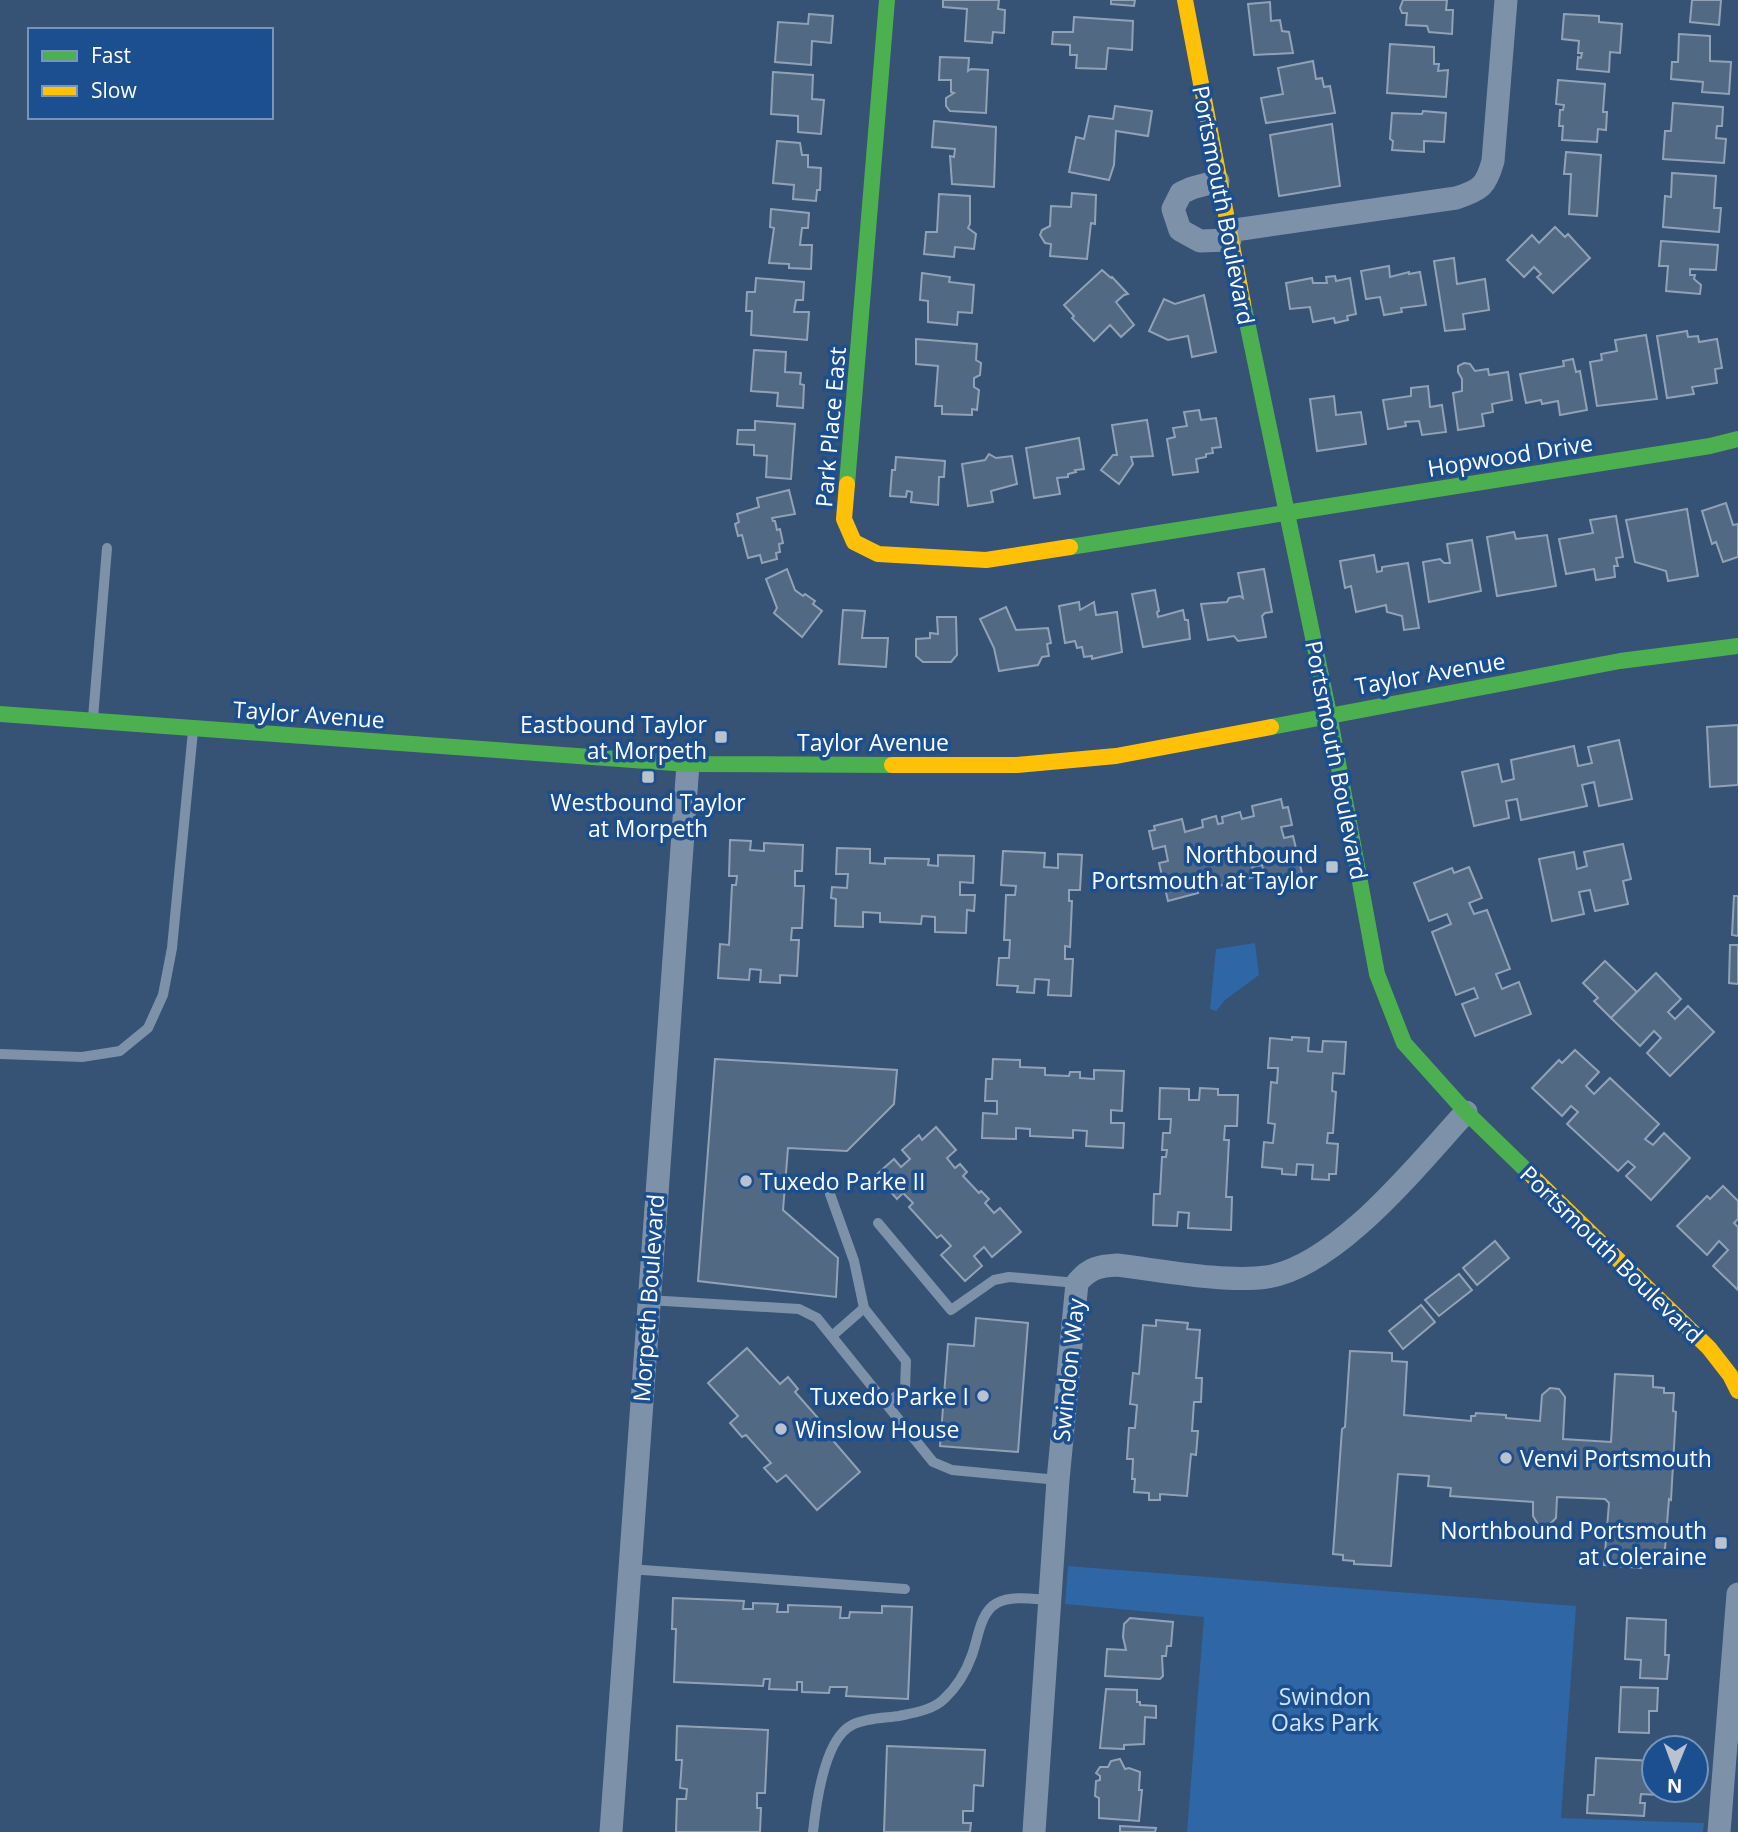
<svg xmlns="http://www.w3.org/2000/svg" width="1738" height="1832" viewBox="0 0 1738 1832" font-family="'Open Sans',sans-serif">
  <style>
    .green { fill: #2f66a5 }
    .building { fill: #526984; stroke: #92a2b6; stroke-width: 2 }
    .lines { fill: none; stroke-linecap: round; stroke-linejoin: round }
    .lane { stroke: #7d92a8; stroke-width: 10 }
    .street { stroke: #7d92a8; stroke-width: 23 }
    .fast { stroke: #4caf50; stroke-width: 16 }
    .slow { stroke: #ffc107; stroke-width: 16 }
    .poi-dot { fill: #b9c2ce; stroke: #1b4f8f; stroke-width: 2.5 }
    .labels { text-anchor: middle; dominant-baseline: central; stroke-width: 7; stroke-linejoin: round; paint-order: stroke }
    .street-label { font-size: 23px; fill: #fff; stroke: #1b4f8f }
    .poi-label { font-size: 23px; fill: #fff; stroke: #1b4f8f; text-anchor: end }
    .park-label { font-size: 23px; fill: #cfe3fa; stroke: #1b4f8f }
  </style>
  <rect width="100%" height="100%" fill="#365274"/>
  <g class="green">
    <path d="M1255,943L1259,975L1225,1000L1216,1011L1210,1009L1216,949Z"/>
    <path d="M1068,1566L1576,1606L1561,1818L1704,1823L1703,1832H1187L1204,1617L1065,1604Z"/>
  </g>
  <g class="building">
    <path d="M943,0H999L998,9L1005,10L1004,33L993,32L992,43L965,41L967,9L943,7Z"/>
    <path d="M1111,0H1135L1134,6L1111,4Z"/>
    <path d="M1403,0H1447L1446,10H1453L1452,34L1429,32L1427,26L1406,25L1407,13H1402L1400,8Z"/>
    <path d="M1692,0H1721L1719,25L1690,22Z"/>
    <path d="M1270,2L1271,21L1280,20L1282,31L1289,32L1293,53L1254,55L1248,4Z"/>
    <path d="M809,14L833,16L831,43L812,41L811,65L775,62L778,22L808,24Z"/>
    <path d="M1564,14L1599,16V22L1622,24L1620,53L1610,52L1609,72L1577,69L1578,57L1581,58L1582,53H1578L1579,41L1562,39Z"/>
    <path d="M1074,17L1133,21L1132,50L1108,48L1106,69L1076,68L1077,55H1070V45L1052,44L1053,32H1073Z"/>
    <path d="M1679,34L1710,36V61L1731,62L1729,94L1702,92L1703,82L1671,79L1672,62H1678Z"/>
    <path d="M1390,44L1434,47V64H1439L1438,71L1448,70L1446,97L1387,93Z"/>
    <path d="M940,57L969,58L968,71L971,69L988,70L986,113L950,111L946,106V98L954,93L951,92V80H939Z"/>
    <path d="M1313,61L1316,79L1322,78L1324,87L1330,86L1335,113L1266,123L1261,98L1283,94L1278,68Z"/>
    <path d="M773,72L813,75L812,99L824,100L821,134L798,132V116L771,114Z"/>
    <path d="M1558,80L1605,84L1603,112H1607L1606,130L1598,129L1597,142L1562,140L1563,126H1559L1560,110H1563L1564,105L1556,104Z"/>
    <path d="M1673,103L1723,107L1722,126H1717L1716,138L1726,139L1724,163L1663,159L1665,131H1671Z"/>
    <path d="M1115,106L1152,111L1148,136L1116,131L1114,165L1109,180L1069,172L1076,137L1084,139L1089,116L1113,119Z"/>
    <path d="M1423,111L1446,113L1444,142L1424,141V152L1392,150L1393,141L1390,139L1392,113L1422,114Z"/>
    <path d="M934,121L996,127L994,187L952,184L950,156L954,157L955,149L932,147Z"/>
    <path d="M1332,124L1340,186L1279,196L1270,135Z"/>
    <path d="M777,141L800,143L802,155H808V167L821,168L820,190H817L816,201L793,199L794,185L773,183Z"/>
    <path d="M1566,152L1601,155L1597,216L1569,214L1571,174H1564Z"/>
    <path d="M1672,173L1716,176L1714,208H1721L1719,232L1663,227L1665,196L1671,197Z"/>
    <path d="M1072,193L1096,195L1095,224L1091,223L1087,259L1050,256L1051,244L1045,243L1040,235L1042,230L1050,226L1051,206L1071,207Z"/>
    <path d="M939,194L970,196V224L968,228L976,234L974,249L955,247L954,257L924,254L926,232H937Z"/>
    <path d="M771,209L809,213L808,228H802L800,245H812L811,269L789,268V264L769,263L774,228L770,227Z"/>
    <path d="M1555,227L1565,237L1568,234L1590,258L1553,293L1537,277L1541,274L1534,267L1524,277L1507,260L1532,235L1539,243Z"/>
    <path d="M1661,241L1718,245L1716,270L1690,269V275H1695L1694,279L1701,285L1700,294L1666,291L1668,266H1659Z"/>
    <path d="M1454,258L1457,284L1485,279L1489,310L1463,314L1465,329L1445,331L1434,261Z"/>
    <path d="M1389,266L1390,277L1409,272V274L1420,272L1426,305L1401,308L1402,312L1384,315L1380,297L1366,299L1361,271Z"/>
    <path d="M1102,270L1111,278L1112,277L1128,294L1124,295L1116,302L1134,325L1121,337L1110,325L1094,341L1072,318L1074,316L1064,305Z"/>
    <path d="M922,273L950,277L949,282L974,285L972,313L958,312L957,325L928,322V301L920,300Z"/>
    <path d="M1335,276L1336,281L1350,278L1356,314L1347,316L1348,320L1335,323L1334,318L1313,322L1310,307L1290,309L1286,283L1312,278L1313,283H1327L1326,277Z"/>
    <path d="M756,278L804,282L803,300H796L794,312H809L807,340L751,335L752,311H746L747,292H755Z"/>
    <path d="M1204,295L1216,352L1192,357L1188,336L1168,340L1149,331L1164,299L1175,304Z"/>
    <path d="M1687,331L1688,337L1698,336L1699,342L1717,339L1722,368L1715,369L1717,383L1692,387L1694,394L1667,398L1657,336Z"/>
    <path d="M1646,335L1657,399L1597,406L1590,362L1602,360L1601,354L1617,351L1615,340Z"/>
    <path d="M916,339L977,344L976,360L981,363L980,375L974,378V387L979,390L977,410L972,409V415L942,414V406H935L938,366L916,364Z"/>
    <path d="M754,350L786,352L785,372L801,373L800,384L804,385L803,408L777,406L778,393L751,391Z"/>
    <path d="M1573,359L1576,372L1580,371L1587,410L1560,415L1558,401L1542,404L1541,400L1526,403L1520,374L1564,366L1563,361Z"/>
    <path d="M1464,363L1470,364L1475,371L1488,369L1489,375L1508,372L1512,400L1492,404L1493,412L1482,414L1484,426L1458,430L1453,393L1462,391V379L1458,372V366Z"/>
    <path d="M1428,386L1430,407L1442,405L1446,432L1422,435L1419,421L1405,422L1406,426L1388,429L1383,400L1411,396V388Z"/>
    <path d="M1334,396L1336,415L1361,412L1366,444L1317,451L1310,399Z"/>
    <path d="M1199,410L1201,420L1216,418L1221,447L1212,448L1213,453L1206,454V457L1196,459L1198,472L1173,475L1167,439L1175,437L1173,428L1187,426L1184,412Z"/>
    <path d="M1147,420L1153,456L1131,457L1133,464L1119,484L1101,470L1113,455H1117L1112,425Z"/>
    <path d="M755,421L795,424L791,479L766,477L767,456L754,455V445L737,444L738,430H755Z"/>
    <path d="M1079,438L1084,469L1075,470L1076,472L1068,474V477L1057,478L1060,494L1034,498L1026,448Z"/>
    <path d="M989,454L996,458L1012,456L1017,484L991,491L993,502L968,506L962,464L985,460Z"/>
    <path d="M896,457L945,461L944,477H939L938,505L911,502L912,492L907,491L906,497L890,496L892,470H895Z"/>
    <path d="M789,490L795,514L772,518L773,521H775L777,530L780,529L783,543L779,544L780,552L776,553L777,559L762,563L760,555L748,558L742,535L738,536L735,524L739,522L737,514L759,507L757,498Z"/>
    <path d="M1726,503L1733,525L1738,524V557L1723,562L1716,542L1712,544L1702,511Z"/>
    <path d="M1687,509L1698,576L1668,581L1666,571L1635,562L1626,520Z"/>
    <path d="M1616,516L1623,557L1616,558L1618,566H1614L1615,577L1596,580L1594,569L1566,574L1559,539L1593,533L1590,520Z"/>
    <path d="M1514,532L1516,539L1547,535L1556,586L1497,596L1487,537Z"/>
    <path d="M1472,540L1481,591L1429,602L1423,562L1440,559L1444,563H1450L1447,544Z"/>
    <path d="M1374,555L1377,572L1382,571V567L1408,563L1419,628L1404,630L1402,616L1387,612L1386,605L1356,612L1351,586L1345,588L1340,561Z"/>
    <path d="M787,569L795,590L803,596L805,594L815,601L813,604L822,611L802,637L774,613L777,608L766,579Z"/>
    <path d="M1264,569L1272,612L1265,613L1262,616L1266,637L1238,641L1234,636L1208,640L1201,604L1227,602L1229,598L1240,596L1243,598L1238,573Z"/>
    <path d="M1155,590L1159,611L1157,612L1158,617L1183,610L1185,620H1188L1190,639L1143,647L1132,594Z"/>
    <path d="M1079,602L1080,610L1094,602L1096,615L1117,612L1122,652L1092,659V656L1084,657L1082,647L1077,648L1075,641L1065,643L1059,606Z"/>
    <path d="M1006,607L1016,630L1048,628L1051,643L1047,644L1049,656L1042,657L1038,665L999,671L994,648L980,619Z"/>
    <path d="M843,610L865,611L862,638H888L886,667L839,664Z"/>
    <path d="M937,617H956L957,655L951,662H923L916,656V639L930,638V633L938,634Z"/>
    <path d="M1738,725V785L1710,787L1707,727Z"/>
    <path d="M1619,740L1632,799L1599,806L1594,782L1582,785L1587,806L1521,820L1517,799L1506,801L1509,818L1474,826L1462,772L1498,764L1502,782L1514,779L1511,760L1574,746L1578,766L1592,763L1588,747Z"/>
    <path d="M1281,799L1283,808L1288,807L1292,825L1281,827L1284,838L1293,836L1302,873L1266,882L1262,865L1252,867L1254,877L1211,888L1209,877L1194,880L1198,893L1168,901L1159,863L1168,861L1165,846L1153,849L1149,831L1155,830L1154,826L1182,819L1185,832L1203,827L1202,820L1216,816L1218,824L1223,823L1222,817L1240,812L1242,819L1254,816L1252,806Z"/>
    <path d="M730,840L751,841L750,850L764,851V843L803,845L802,871H795V886H804L802,928H792L791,940H799L797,976L780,975V983L760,982L761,970L750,969L749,980L718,978L720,944L729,945L732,885H736L737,876H729Z"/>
    <path d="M1623,844L1631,879L1623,881L1628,904L1595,911L1590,890L1579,892L1584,914L1552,921L1539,859L1574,852L1577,869L1587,866L1584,852Z"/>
    <path d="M837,848L870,849V863L885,864V858L929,859L928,865L938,866V855L974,856L973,883L960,882V895H975L974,911L967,910L966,933L935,932V917L922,916L921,924L880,922V913L863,912V927L835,926L836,899L831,898L832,887L847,888L848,874H836Z"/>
    <path d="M1003,851L1045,853L1044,867L1058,868V854L1082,855L1080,890H1069V901H1072L1070,947L1065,946V959H1073L1071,996L1048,995L1049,980L1035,979L1034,993L1017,992L1018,986L997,985L999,958H1009L1010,940H1004L1006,895H1015L1016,886L1001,885Z"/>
    <path d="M1469,867L1482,898L1469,903L1474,914L1487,910L1510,969L1496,974L1502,989L1519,982L1531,1014L1475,1036L1462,1004L1478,998L1474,988L1456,995L1432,932L1451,924L1447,914L1429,921L1414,883L1452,868L1454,873Z"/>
    <path d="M1734,896H1738V936L1732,935Z"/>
    <path d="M1730,945H1738V984L1729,983Z"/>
    <path d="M1605,961L1637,992L1611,1018L1594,1001L1598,998L1583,983Z"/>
    <path d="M1656,973L1681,999L1668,1012L1675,1019L1688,1006L1714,1032L1670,1076L1647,1053L1661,1038L1654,1031L1640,1046L1611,1018Z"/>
    <path d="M1292,1037L1309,1038L1308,1051L1322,1052L1323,1041L1346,1042L1344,1074L1333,1073L1332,1091L1336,1092L1333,1133H1328L1327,1143L1338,1144L1336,1174H1329V1180L1312,1179L1313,1165L1297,1164L1296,1175L1282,1174V1169L1262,1167L1264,1142L1273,1143L1275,1124L1268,1123L1271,1082L1277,1083L1278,1068H1268L1270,1038L1292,1040Z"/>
    <path d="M1575,1050L1599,1072L1586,1086L1594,1094L1610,1078L1659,1124L1645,1139L1653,1145L1664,1133L1690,1158L1651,1200L1626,1176L1635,1167L1628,1161L1618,1171L1567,1124L1578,1112L1571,1106L1562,1116L1532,1088L1559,1060L1562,1063Z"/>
    <path d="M715,1059L897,1070L894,1104L847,1151L788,1148L783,1210L838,1258L836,1297L698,1281Z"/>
    <path d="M993,1059L1020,1060V1067L1045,1068V1075L1069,1076L1070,1072H1080V1078L1094,1079V1070L1124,1071L1122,1111L1111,1110V1123H1124L1123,1148L1086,1146L1087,1131L1073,1130V1138L1030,1136V1129L1016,1128V1139L982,1138L983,1113L997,1114V1101H985L986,1079H992Z"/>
    <path d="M1160,1088L1189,1089V1100H1199L1200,1088L1218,1089V1095H1238L1237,1126H1225L1224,1140H1229L1226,1197H1232L1231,1230L1188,1228L1189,1213L1178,1212L1177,1226L1153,1225L1154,1194H1160L1162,1157H1166L1167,1150H1162L1163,1133H1170L1171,1119H1159Z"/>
    <path d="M936,1127L956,1150L947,1158L955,1168L960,1164L967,1172L963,1176L979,1193L981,1191L989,1199L985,1203L994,1213L1000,1208L1021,1232L992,1257L984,1247L974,1256L982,1266L965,1281L941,1255L951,1246L941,1235L937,1238L909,1207L913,1203L903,1193L897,1199L876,1175L894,1159L901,1167L910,1159L902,1150L919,1135L922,1140Z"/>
    <path d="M1723,1186L1738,1201V1219L1734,1223L1738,1227V1290L1713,1266L1728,1250L1719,1241L1707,1255L1677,1226L1707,1196L1710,1199Z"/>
    <path d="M1495,1241L1509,1258L1477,1285L1463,1268Z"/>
    <path d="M1459,1274L1472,1290L1439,1316L1425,1300Z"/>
    <path d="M1421,1305L1435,1322L1403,1349L1389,1331Z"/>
    <path d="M976,1318L1028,1323L1018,1452L940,1446L948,1344L974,1346Z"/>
    <path d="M1156,1320L1188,1323L1187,1329L1200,1330L1196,1378H1202L1201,1402H1194L1192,1431H1198L1196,1455L1191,1454L1187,1496L1160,1494V1500H1149V1493L1134,1492L1135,1479H1132L1133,1459H1127L1129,1428H1135L1137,1405L1130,1404L1133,1373L1139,1374L1143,1325L1156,1326Z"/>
    <path d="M747,1348L780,1384L788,1377L798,1389L795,1392L833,1435L830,1437L860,1472L817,1510L786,1475L777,1482L764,1468L771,1463L746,1435L742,1437L730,1423L738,1416L708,1383Z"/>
    <path d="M1350,1351L1392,1353V1361L1407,1362L1404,1415L1471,1421V1416H1475L1476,1413L1506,1415V1418L1540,1421L1542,1395L1550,1388L1559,1389L1565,1397L1563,1439L1611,1442L1615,1374L1653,1376V1387L1664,1388V1393H1674L1673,1411L1676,1412L1671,1500L1669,1499L1664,1561H1655L1654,1566L1641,1565V1568L1604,1565L1609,1503L1605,1499L1557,1497L1556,1518L1549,1525L1539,1526L1533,1516V1502L1450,1496L1451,1488L1428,1486L1429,1476L1398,1474L1391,1566L1354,1564V1561L1343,1560V1555L1333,1554L1342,1429L1345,1427Z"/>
    <path d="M673,1598L744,1601L743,1609H753V1603L778,1604L777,1612H788V1605L841,1607L840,1618H849L850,1612L882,1613V1606L912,1607L908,1699L846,1696L847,1687H830L829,1693L802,1692V1682H797V1690L769,1689L770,1679H764L763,1686L674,1682L676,1629H672Z"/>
    <path d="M1130,1618L1173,1622L1171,1646H1167L1166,1656H1162L1163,1676L1160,1679L1105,1676L1107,1649L1126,1650L1123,1637L1124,1624Z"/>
    <path d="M1627,1618L1666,1620L1665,1655H1669L1667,1679L1640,1678L1641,1660L1625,1659Z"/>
    <path d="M1621,1687L1658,1688L1657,1711H1649V1733L1619,1732Z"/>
    <path d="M1106,1689L1137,1690V1702H1140V1705L1156,1706V1718L1145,1717L1144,1744L1124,1745V1749L1100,1748Z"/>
    <path d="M677,1726L768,1730L765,1793H757V1808H761L760,1832H676L677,1799H686L687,1789L680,1788L682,1760H676Z"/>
    <path d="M887,1746L985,1750L983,1786L974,1785L973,1811H963V1823H971L970,1832H884Z"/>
    <path d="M1596,1758L1654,1761V1790H1660L1659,1795L1641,1794L1640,1803H1645L1644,1816L1587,1813L1588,1795H1594Z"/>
    <path d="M1120,1759L1125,1769L1129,1768L1140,1772L1139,1790H1142L1139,1821L1099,1818V1798L1095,1796L1096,1781L1100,1780V1776L1096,1773L1100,1767H1108L1111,1761Z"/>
    <path d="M1120,1826L1156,1828L1155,1832H1120Z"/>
  </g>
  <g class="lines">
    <g class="lane">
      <path d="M93,718L107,548"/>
      <path d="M0,1054L82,1057L120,1051L148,1028L163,995L172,948L193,731"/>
      <path d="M830,1194L854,1261L864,1308L906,1361L905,1390L886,1403"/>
      <path d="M878,1223L951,1310L994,1280L1009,1277L1077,1283"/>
      <path d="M648,1300L799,1309L817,1318L933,1462L952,1470L1058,1480"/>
      <path d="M832,1336L864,1308"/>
      <path d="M629,1569L905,1589"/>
      <path d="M813,1832C816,1804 824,1739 852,1725C865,1718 885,1718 899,1716C913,1713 933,1710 944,1699C957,1687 966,1672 972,1655C978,1639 980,1612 997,1603C1011,1595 1034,1599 1050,1600"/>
    </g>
    <g class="street">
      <path d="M1218,181L1192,188L1181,193L1173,209L1180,230L1200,241L1230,240"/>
      <path d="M1228,231L1456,198C1481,190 1486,186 1493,161L1506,0"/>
      <path d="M611,1832L688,764"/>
      <path d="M1034,1832L1058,1480L1077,1283C1089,1268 1099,1266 1117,1265C1160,1270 1225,1283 1267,1277C1338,1266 1418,1164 1466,1112"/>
      <path d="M1719,1832L1738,1594"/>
    </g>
    <g class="fast">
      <path d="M1243,303L1329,714L1377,974L1404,1043L1466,1112L1533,1177"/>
      <path d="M847,484L887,0"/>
      <path d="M1070,547L1710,446L1738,439"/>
      <path d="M0,714L688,764L892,765"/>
      <path d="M1271,727L1620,661L1738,646"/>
    </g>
    <g class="slow">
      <path d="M1185,0L1243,303"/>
      <path d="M847,484L844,519L854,542L878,554L986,560L1070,547"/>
      <path d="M892,765H1017L1116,756L1271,727"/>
      <path d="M1533,1177L1709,1348L1730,1375L1738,1391"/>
    </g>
  </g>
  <g class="poi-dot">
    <rect x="714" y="730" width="14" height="14" rx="3.5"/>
    <rect x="641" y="770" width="14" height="14" rx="3.5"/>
    <rect x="1325" y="860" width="14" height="14" rx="3.5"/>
    <circle cx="746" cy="1181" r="7"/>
    <circle cx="983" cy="1396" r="7"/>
    <circle cx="781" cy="1429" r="7"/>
    <circle cx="1506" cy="1458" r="7"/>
    <rect x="1714" y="1536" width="14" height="14" rx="3.5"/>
  </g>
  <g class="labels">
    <g class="street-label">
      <text transform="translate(1224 205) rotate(79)">Portsmouth Boulevard</text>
      <text transform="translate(830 427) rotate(-85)">Park Place East</text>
      <text transform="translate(1510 455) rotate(-9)">Hopwood Drive</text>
      <text transform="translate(1430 673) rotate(-10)">Taylor Avenue</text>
      <text transform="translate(309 714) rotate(4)">Taylor Avenue</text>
      <text x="873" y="742">Taylor Avenue</text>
      <text transform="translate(1337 760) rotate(79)">Portsmouth Boulevard</text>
      <text transform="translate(1612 1254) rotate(44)">Portsmouth Boulevard</text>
      <text transform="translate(648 1298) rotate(-86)">Morpeth Boulevard</text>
      <text transform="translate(1068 1370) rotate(-84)">Swindon Way</text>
    </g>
    <g class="poi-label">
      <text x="707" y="724">Eastbound Taylor<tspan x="707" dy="26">at Morpeth</tspan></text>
      <text x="648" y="802" text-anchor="middle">Westbound Taylor<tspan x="648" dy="26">at Morpeth</tspan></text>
      <text x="1318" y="854">Northbound<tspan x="1318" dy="26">Portsmouth at Taylor</tspan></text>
      <text x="760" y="1181" text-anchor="start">Tuxedo Parke II</text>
      <text x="969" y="1396">Tuxedo Parke I</text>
      <text x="795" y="1429" text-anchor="start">Winslow House</text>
      <text x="1520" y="1458" text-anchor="start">Venvi Portsmouth</text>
      <text x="1707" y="1530">Northbound Portsmouth<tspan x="1707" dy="26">at Coleraine</tspan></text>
    </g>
    <g class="park-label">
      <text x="1325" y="1696">Swindon<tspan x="1325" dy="26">Oaks Park</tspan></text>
    </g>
  </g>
  <rect x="28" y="28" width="245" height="91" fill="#1b4f8f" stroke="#7695bc" stroke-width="2"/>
  <rect x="42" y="51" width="35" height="10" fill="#4caf50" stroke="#7695bc" stroke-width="2"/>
  <text x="91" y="63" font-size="21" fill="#ffffff">Fast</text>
  <rect x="42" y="86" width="35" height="10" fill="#ffc107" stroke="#7695bc" stroke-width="2"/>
  <text x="91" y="98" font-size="21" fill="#ffffff">Slow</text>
  <g transform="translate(1675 1769) rotate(181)"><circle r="33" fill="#1b4f8f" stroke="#7695bc" stroke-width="2"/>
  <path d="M0-5L12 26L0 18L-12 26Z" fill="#b9c2ce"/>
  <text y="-10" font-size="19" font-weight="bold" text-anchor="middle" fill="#ffffff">N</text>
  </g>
</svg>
